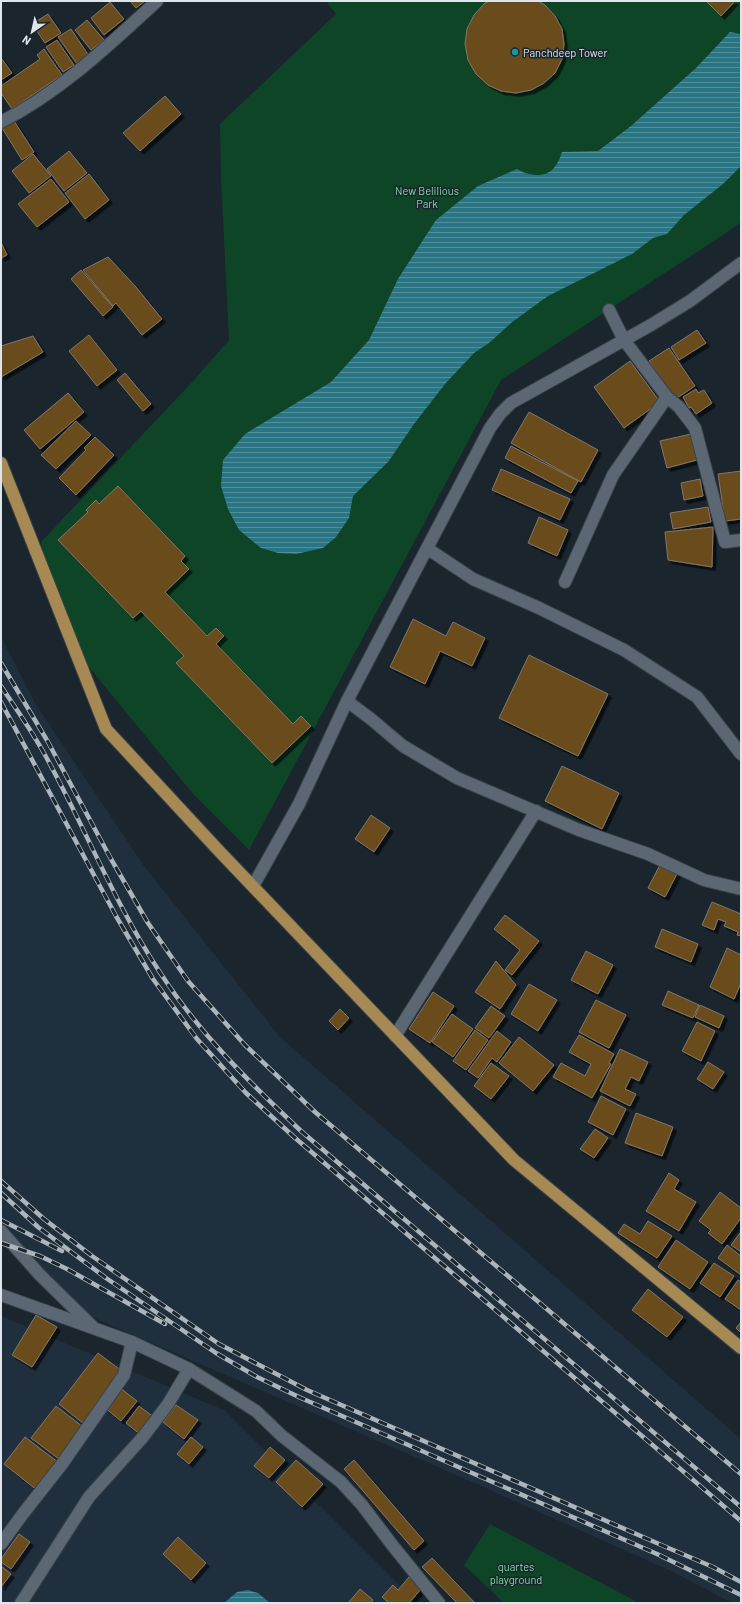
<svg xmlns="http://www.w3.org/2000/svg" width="742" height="1604" viewBox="0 0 742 1604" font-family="Barlow,sans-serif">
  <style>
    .built { fill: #202f3d }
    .green { fill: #0f4527 }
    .water { fill: url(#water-rules) }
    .building { fill: #694c1b; stroke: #81776a; filter: url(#shadow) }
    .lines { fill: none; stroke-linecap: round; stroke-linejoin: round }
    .minor-casing { stroke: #394249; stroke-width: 14 }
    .major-casing { stroke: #394249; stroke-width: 14 }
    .minor { stroke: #5b6873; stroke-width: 12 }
    .major { stroke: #a78954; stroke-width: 12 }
    .rail-casing { stroke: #adb5bc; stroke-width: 4.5 }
    .rail { stroke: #1a252e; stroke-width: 3; stroke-dasharray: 9; stroke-linecap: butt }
    .culture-dot { fill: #0f9aa8; stroke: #1a252e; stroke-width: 1.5 }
    .labels { text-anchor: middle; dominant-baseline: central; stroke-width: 3; stroke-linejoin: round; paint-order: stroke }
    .poi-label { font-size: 11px; fill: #dfe5ec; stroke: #1a252e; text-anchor: start }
    .park-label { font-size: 11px; fill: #7fdda1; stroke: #1a252e }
  </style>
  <defs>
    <pattern id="water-rules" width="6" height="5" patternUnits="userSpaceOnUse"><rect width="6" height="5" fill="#2a7584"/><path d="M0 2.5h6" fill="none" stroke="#538f9b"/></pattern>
    <filter id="shadow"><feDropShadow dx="3.5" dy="3.5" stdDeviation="0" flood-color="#0009"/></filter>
  </defs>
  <rect width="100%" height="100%" fill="#1a252e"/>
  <g class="built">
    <path d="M1,637L35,703L144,866L280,1037L741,1439V1603H732L673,1572L470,1481L62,1304L1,1227Z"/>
    <path d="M1,1316L224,1410L417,1603H1Z"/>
  </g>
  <g class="green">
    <path d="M326,1H741V222L726,233L501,380L249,850L194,795L70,644L52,595L41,542L195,379L229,340L221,177L220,124L336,14Z"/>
    <path d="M490,1524L639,1603H504L464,1565Z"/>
  </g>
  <g class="water">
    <path d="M730,32L741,34V166L723,184L684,215L667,234L653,238L632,254L548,296L511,323L489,343L474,353L445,384L414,424L388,462L353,496L349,518L336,537L323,548L296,554L278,553L261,548L239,530L228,509L221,486L223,460L245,434L331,382L369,340L398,279L436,220L478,186L517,169C527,175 543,179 553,169C557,165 560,158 562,152L598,151L631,126L696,68Z"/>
    <path d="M248,1590L258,1593L270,1603H224L237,1592Z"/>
  </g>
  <g class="building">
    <path d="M130,1H145L136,8Z"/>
    <path d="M490,1H538L545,5L555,16L562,29L564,44L562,59L555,73L544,83L531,90L516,93L501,91L488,85L476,74L468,60L465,44L467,29L474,15L485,3Z"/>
    <path d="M706,1H735L721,16Z"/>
    <path d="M110,2L124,19L104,35L91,18Z"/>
    <path d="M48,14L61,33L45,43L32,24Z"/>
    <path d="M87,20L104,40L91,50L75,30Z"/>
    <path d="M71,29L89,56L77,64L58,37Z"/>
    <path d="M57,40L74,65L63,72L46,47Z"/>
    <path d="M44,49L62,75L12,109L1,93V86L40,59L37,55Z"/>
    <path d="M1,58L12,73L1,80Z"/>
    <path d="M165,96L181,114L140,151L123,133Z"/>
    <path d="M14,121L34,152L22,160L2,128Z"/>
    <path d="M69,151L87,173L64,191L47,169Z"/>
    <path d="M33,154L51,176L29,193L12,171Z"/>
    <path d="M89,174L109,200L85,219L65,193Z"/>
    <path d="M51,179L69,202L37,227L18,204Z"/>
    <path d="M1,242L7,255L1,258Z"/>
    <path d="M108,257L136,287L162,319L142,335L116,303L113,306L83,270Z"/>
    <path d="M81,270L113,307L103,316L71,279Z"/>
    <path d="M697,330L706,343L679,360L671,347Z"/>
    <path d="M89,335L117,370L97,386L69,351Z"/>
    <path d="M33,336L43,352L1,377V346Z"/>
    <path d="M669,348L695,386L674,400L649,361Z"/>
    <path d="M630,361L660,402L624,428L594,387Z"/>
    <path d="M125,373L151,404L143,411L117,380Z"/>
    <path d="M696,389L698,393L704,390L712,403L696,414L691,407L689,408L683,397Z"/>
    <path d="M68,393L84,412L40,449L24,430Z"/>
    <path d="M529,412L598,450L581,482L511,443Z"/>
    <path d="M76,421L91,435L56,469L41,455Z"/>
    <path d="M691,434L697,460L667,468L660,441Z"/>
    <path d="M95,437L114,455L76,495L59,478L86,450L84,448Z"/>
    <path d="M511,446L578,481L571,493L505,458Z"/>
    <path d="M501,469L570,499L560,520L492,490Z"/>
    <path d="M741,471V519L725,521L718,474Z"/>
    <path d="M700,479L703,496L684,500L681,483Z"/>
    <path d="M118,486L185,556L181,561L189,569L165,592L207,636L216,628L224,636L216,644L293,724L301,716L311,726L272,763L176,663L184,656L141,611L133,618L58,540L88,512L86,510L96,500L99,504Z"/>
    <path d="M708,507L711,522L673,529L670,513Z"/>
    <path d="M539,517L568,530L557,556L528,543Z"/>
    <path d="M713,527L712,567L668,560L665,532Z"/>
    <path d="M413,619L446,636L453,622L485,638L472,666L440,651L425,684L390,667Z"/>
    <path d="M529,655L608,694L578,756L499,718Z"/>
    <path d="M562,766L619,793L602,829L545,801Z"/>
    <path d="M371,815L390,828L374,852L355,839Z"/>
    <path d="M662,861L679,870L665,897L648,888Z"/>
    <path d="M712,902L741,914V936L737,935L738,932L724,926L726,922L718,919L714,930L702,925Z"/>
    <path d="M505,915L539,941L512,975L505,970L520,950L494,929Z"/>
    <path d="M662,929L698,944L691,962L655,947Z"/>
    <path d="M727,948L741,955V983L734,999L710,987Z"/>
    <path d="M586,951L613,965L598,994L571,980Z"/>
    <path d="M496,961L516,985L500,1009L475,992Z"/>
    <path d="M529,984L557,1000L538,1031L511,1014Z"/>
    <path d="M668,991L699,1005L693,1018L662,1005Z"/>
    <path d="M433,992L454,1006L430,1043L409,1029Z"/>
    <path d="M596,1000L626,1015L609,1048L579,1032Z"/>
    <path d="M700,1005L724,1016L719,1028L695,1017Z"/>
    <path d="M491,1006L505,1016L489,1038L475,1028Z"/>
    <path d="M340,1009L349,1018L338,1030L329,1021Z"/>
    <path d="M452,1014L473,1029L453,1057L432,1042Z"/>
    <path d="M697,1022L715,1031L701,1061L682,1051Z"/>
    <path d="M475,1030L488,1040L466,1070L453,1061Z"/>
    <path d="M497,1031L511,1042L497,1062L492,1058L478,1078L468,1071Z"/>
    <path d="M579,1035L614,1054L609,1063L611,1064L592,1098L553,1077L561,1063L585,1076L591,1064L569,1052Z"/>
    <path d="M519,1037L554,1065L533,1091L499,1063Z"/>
    <path d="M620,1049L648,1062L639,1081L631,1077L625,1089L636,1094L630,1106L600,1091Z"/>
    <path d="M708,1062L724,1072L713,1089L697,1079Z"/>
    <path d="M491,1063L509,1076L491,1099L474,1086Z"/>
    <path d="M601,1096L626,1109L613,1135L588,1122Z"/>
    <path d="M636,1113L673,1127L662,1156L625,1143Z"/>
    <path d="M595,1129L608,1138L594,1158L580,1149Z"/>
    <path d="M669,1173L679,1180L674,1189L696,1202L679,1231L646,1211Z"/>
    <path d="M720,1192L741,1208V1218L722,1244L708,1233L711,1230L699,1221Z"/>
    <path d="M648,1221L672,1236L657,1258L618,1233L624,1224L640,1234Z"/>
    <path d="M740,1233L741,1234V1252L731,1245Z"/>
    <path d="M676,1240L708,1262L690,1289L658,1267Z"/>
    <path d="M727,1245L741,1256V1275L718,1258Z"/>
    <path d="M714,1263L734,1276L720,1297L700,1283Z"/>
    <path d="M738,1280L741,1282V1310L725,1299Z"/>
    <path d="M648,1289L683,1317L667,1337L632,1310Z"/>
    <path d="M36,1315L57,1327L32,1367L12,1355Z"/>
    <path d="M741,1322V1333L736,1328Z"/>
    <path d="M98,1353L123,1372L84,1424L59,1404Z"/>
    <path d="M119,1387L137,1401L121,1421L104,1407Z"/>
    <path d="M176,1405L198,1420L184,1439L163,1422Z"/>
    <path d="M56,1406L83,1427L59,1459L31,1438Z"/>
    <path d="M139,1406L155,1418L141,1435L126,1423Z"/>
    <path d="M25,1437L59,1463L38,1491L4,1464Z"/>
    <path d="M191,1437L203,1447L189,1464L177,1454Z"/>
    <path d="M270,1447L285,1460L269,1478L254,1466Z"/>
    <path d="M296,1460L323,1484L302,1507L276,1482Z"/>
    <path d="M354,1460L424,1541L414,1550L344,1469Z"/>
    <path d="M19,1534L30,1542L11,1569L1,1562V1559Z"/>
    <path d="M178,1537L206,1563L191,1580L163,1554Z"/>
    <path d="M432,1558L475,1603H457L422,1567Z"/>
    <path d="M1,1566L11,1574L1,1587Z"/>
    <path d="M409,1577L422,1588L409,1603H389L382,1597L393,1585L398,1590Z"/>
    <path d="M360,1589L373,1600L371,1603H348Z"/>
  </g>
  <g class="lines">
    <g class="minor-casing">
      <g id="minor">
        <path d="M1,122C60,92 109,45 157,1"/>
        <path d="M609,310L624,340L667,397L679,407L695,428L725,542L741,540"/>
        <path d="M428,549L473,579L539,608L624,650L697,697L741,754"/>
        <path d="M565,582L613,475L667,397"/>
        <path d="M347,701L371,719L403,746L457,778L579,830L648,854L704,880L741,889"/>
        <path d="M253,886L299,804L347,701L490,428L500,414L511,403L651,325L690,301L741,263"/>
        <path d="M395,1036L536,811"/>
        <path d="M1,1231L40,1275L92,1326"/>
        <path d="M1,1295L132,1342L189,1369L256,1411L282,1436L341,1482L362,1505L393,1546L439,1603"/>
        <path d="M1,1544L22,1515L62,1464L124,1375L132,1342"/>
        <path d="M21,1603L89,1497L143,1437L168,1404L189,1369"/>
      </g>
    </g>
    <g class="major-casing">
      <path id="major" d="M1,463L106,729L220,852L514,1160L741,1348"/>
    </g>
    <use href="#minor" class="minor"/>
    <use href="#major" class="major"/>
    <g class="rail-casing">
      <g id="rail">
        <path d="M1,663L48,742L111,859L148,923L188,981L245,1045L315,1112L741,1474"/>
        <path d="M1,686C16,709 32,731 45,755C85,827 115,905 161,974C200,1034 249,1082 301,1131L741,1507"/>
        <path d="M1,702L116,916L153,979L197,1039L246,1093L294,1137L741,1521"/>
        <path d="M1,1181L44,1219L92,1256L219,1344L307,1390L659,1544L713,1567L741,1582"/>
        <path d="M1,1193L38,1227L106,1278L216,1353L257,1377L301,1398L657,1554L741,1595"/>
        <path d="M1,1220L62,1251"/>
        <path d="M1,1243L40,1256L67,1269L165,1324"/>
      </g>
    </g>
    <use href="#rail" class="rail"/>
  </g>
  <circle class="culture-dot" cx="515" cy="52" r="4"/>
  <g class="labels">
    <g class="poi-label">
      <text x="523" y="52">Panchdeep Tower</text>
    </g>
    <g class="park-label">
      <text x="427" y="190">New Belilious<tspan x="427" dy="13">Park</tspan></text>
      <text x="516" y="1566">quartes<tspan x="516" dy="13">playground</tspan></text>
    </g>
  </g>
  <rect width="742" height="1604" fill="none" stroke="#dfe5ec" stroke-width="4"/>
  <g transform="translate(32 32) rotate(214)" stroke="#1a252e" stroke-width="3" paint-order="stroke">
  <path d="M0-3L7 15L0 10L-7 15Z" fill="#dfe5ec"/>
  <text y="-6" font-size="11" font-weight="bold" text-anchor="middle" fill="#dfe5ec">N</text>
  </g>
</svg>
